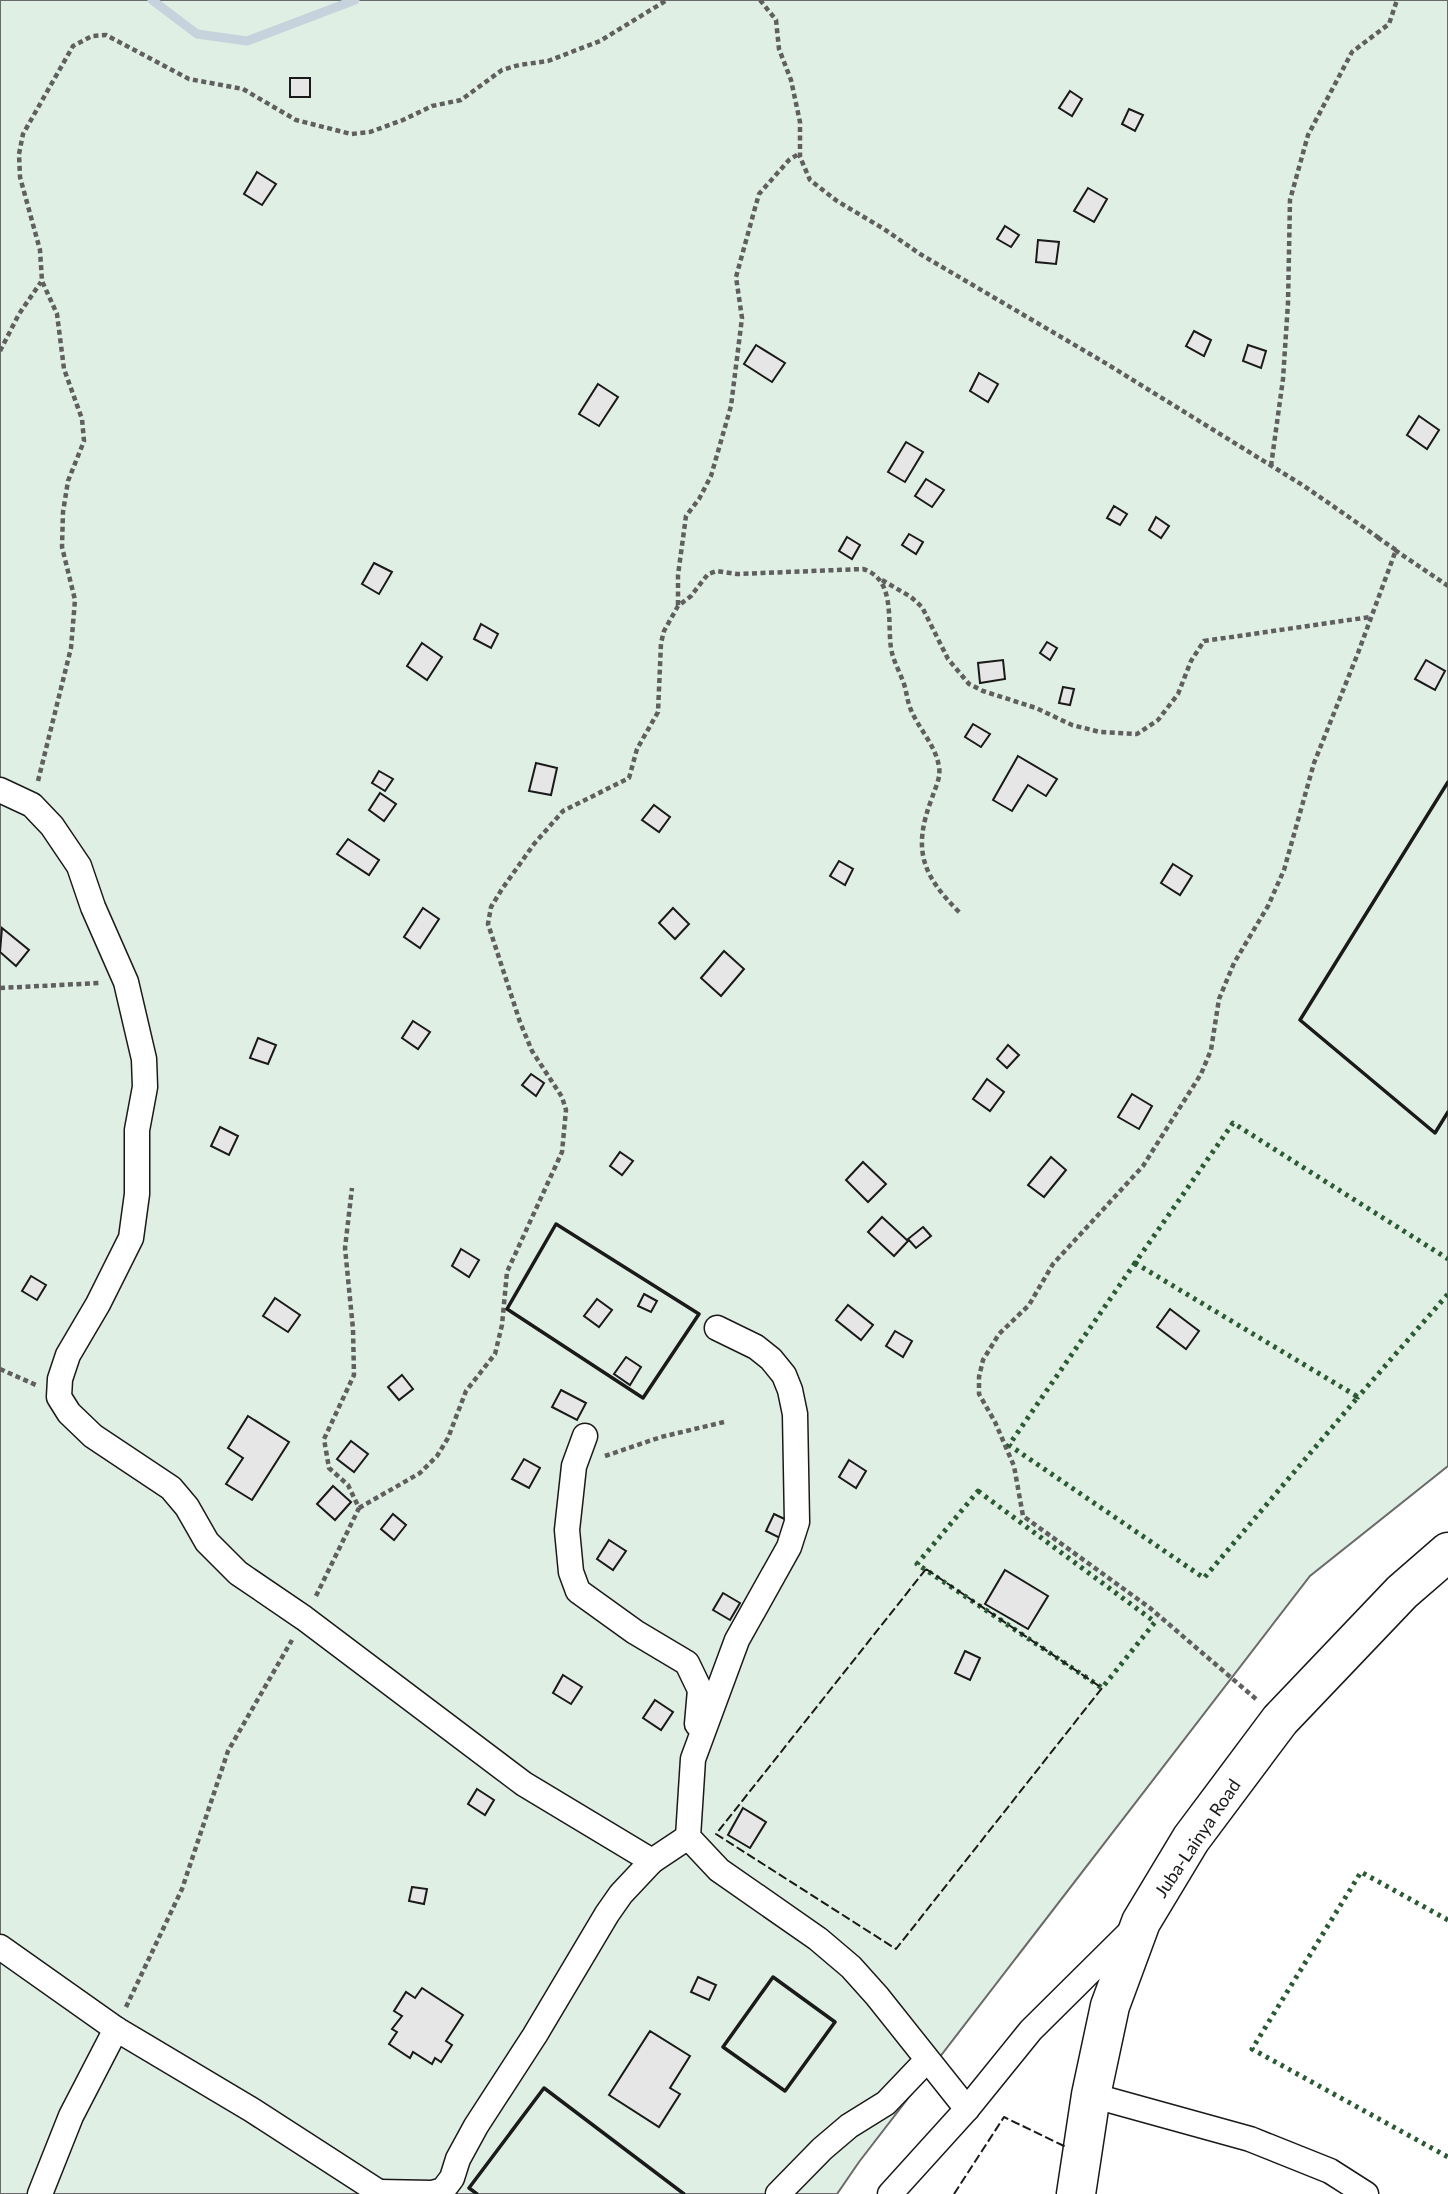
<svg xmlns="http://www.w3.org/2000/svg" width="1448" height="2194" viewBox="0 0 1448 2194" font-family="Lato,sans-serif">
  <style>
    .green { fill: #e0efe3; stroke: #6a6a6a; stroke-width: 2 }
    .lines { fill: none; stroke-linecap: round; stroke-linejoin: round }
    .stream { stroke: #c6d2dc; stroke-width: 9 }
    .building { fill: #e6e6e6; stroke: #1a1a1a; stroke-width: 2 }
    .street-casing { stroke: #1a1a1a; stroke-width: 27 }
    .primary-casing { stroke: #1a1a1a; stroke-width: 41 }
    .path { stroke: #5f5f5f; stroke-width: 4.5; stroke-dasharray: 5 3.5; stroke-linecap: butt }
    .street { stroke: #fff; stroke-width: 24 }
    .primary { stroke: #fff; stroke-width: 38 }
    .hedge { stroke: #2b5a34; stroke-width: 5; stroke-dasharray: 3.5 5; stroke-linecap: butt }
    .fence { stroke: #1a1a1a; stroke-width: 2; stroke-dasharray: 9 3.5; stroke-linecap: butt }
    .wall { stroke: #1a1a1a; stroke-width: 3.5 }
    .labels { text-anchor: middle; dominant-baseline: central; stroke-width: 5; stroke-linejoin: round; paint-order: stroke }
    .street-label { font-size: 18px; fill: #1a1a1a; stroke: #fff }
  </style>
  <rect width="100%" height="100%" fill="#fff"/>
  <path class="green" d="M0,0H1448V1466L1310,1576L859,2162L837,2194H0Z"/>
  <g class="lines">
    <path class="stream" d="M152,0L197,34L247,41L355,0"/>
  </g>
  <g class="building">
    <rect x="290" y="78" width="20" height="19"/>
    <path d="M1070,91L1082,99L1072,116L1059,108Z"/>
    <path d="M1129,109L1143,115L1135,131L1122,124Z"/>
    <path d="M257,172L276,184L262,205L244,194Z"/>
    <path d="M1088,188L1107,199L1094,222L1074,211Z"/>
    <path d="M1005,226L1019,235L1011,247L997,239Z"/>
    <path d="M1038,240L1059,242L1056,264L1036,262Z"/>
    <path d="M1194,331L1211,340L1204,356L1186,346Z"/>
    <path d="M756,345L785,363L772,382L744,364Z"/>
    <path d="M1248,345L1266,351L1261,368L1243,361Z"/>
    <path d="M979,373L998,384L988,402L970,391Z"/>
    <path d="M598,384L618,397L599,426L579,414Z"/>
    <path d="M1419,416L1439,430L1427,449L1407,435Z"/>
    <path d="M906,442L923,452L905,482L888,472Z"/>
    <path d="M926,479L944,490L932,507L915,496Z"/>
    <path d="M1114,506L1127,514L1120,525L1107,518Z"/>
    <path d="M1156,517L1169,526L1161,538L1149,530Z"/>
    <path d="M909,534L923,542L916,554L902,545Z"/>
    <path d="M847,537L860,545L852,559L839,551Z"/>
    <path d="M374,563L392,572L379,594L362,584Z"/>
    <path d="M481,624L498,634L491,648L474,639Z"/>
    <path d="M1047,642L1057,648L1050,660L1040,653Z"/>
    <path d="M422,643L442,657L427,680L407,666Z"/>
    <path d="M1003,660L1005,679L980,683L978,663Z"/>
    <path d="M1426,660L1445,671L1435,690L1415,679Z"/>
    <path d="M1063,687L1074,689L1070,705L1059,703Z"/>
    <path d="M973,724L990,734L981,747L965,737Z"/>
    <path d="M1018,756L1057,779L1046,796L1028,785L1012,811L993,800Z"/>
    <path d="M536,763L557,768L551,795L529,791Z"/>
    <path d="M379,771L393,779L385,791L372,783Z"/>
    <path d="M380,793L396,804L384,821L369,810Z"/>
    <path d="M654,805L670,817L659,832L642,820Z"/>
    <path d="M348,839L379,860L369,875L337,854Z"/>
    <path d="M839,861L853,869L845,885L830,876Z"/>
    <path d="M1173,864L1192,876L1180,895L1161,883Z"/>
    <path d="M423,908L439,919L420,948L404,937Z"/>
    <path d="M673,908L689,924L675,939L659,923Z"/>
    <path d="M2,928L29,950L16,966L0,952Z"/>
    <path d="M724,951L744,969L721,996L701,978Z"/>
    <path d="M413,1021L430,1032L418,1049L402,1038Z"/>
    <path d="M258,1038L276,1045L268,1064L250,1058Z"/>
    <path d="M1008,1045L1019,1055L1007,1068L997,1059Z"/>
    <path d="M531,1074L544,1083L536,1096L522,1085Z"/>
    <path d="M987,1079L1004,1092L990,1111L973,1099Z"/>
    <path d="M1132,1094L1152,1106L1139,1129L1118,1117Z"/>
    <path d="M220,1127L238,1136L229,1155L211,1146Z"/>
    <path d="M620,1152L633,1161L622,1175L610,1166Z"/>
    <path d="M1051,1157L1066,1170L1044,1197L1028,1185Z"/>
    <path d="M863,1162L886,1184L868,1202L846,1180Z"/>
    <path d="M882,1217L908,1241L894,1256L868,1232Z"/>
    <path d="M923,1227L931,1236L916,1248L908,1239Z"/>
    <path d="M461,1249L479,1260L469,1277L452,1266Z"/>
    <path d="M31,1276L46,1285L37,1300L22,1291Z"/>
    <path d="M644,1294L657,1301L651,1312L638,1306Z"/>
    <path d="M275,1298L300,1315L288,1332L263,1316Z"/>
    <path d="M597,1299L612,1310L599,1327L584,1316Z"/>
    <path d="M848,1305L873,1325L861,1340L836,1320Z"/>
    <path d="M1170,1309L1199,1331L1186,1349L1157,1327Z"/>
    <path d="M895,1331L912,1341L903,1357L886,1346Z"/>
    <path d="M626,1357L641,1367L630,1385L614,1374Z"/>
    <path d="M402,1375L413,1389L399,1400L388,1387Z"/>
    <path d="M561,1390L586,1403L577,1420L552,1407Z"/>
    <path d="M248,1416L289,1442L252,1500L226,1484L243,1458L228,1448Z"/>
    <path d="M351,1441L368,1454L354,1472L337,1459Z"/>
    <path d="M524,1459L540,1468L529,1488L512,1479Z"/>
    <path d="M849,1460L866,1471L856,1488L839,1477Z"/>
    <path d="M333,1486L351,1502L335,1520L317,1504Z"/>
    <path d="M393,1514L406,1525L394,1540L381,1529Z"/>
    <path d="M774,1514L791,1522L782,1539L766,1531Z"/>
    <path d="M609,1540L626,1551L613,1570L597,1559Z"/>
    <path d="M1005,1570L1048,1596L1028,1629L985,1604Z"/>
    <path d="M723,1593L740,1603L730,1620L713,1610Z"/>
    <path d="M965,1651L980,1658L970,1680L955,1673Z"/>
    <path d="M563,1675L582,1687L571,1704L553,1693Z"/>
    <path d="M655,1700L673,1712L661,1730L643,1718Z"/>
    <path d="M477,1789L494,1800L485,1815L468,1804Z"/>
    <path d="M743,1808L766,1822L750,1848L728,1835Z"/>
    <path d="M412,1887L427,1889L424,1904L409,1901Z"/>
    <path d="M698,1977L716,1985L709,2000L691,1992Z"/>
    <path d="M422,1988L463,2015L446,2041L452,2045L441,2062L435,2058L432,2064L413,2052L410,2058L389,2044L397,2032L392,2029L402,2016L394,2011L406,1992L415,1998Z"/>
    <path d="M650,2031L690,2056L670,2088L680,2094L659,2127L609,2095Z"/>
  </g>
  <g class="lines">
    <g class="street-casing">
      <g id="street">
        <path d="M0,790L32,805L52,826L79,866L93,907L126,982L144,1059L145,1087L137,1130V1194L131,1238L98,1304L68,1355L60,1379L59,1397L69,1413L93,1436L171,1488L187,1507L207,1542L238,1573L304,1618L524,1784L652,1861"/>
        <path d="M717,1328L756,1347L771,1359L784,1375L790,1390L795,1414L797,1522L789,1547L737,1640L693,1759L688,1837L719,1870L818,1939L851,1967L877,1996L967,2109"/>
        <path d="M585,1436L574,1466L567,1530L571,1572L578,1591L635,1632L687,1663L700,1690L697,1724"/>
        <path d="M0,1947L116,2029L252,2110L382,2194"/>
        <path d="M1091,2095L1250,2139L1330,2171L1366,2194"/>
        <path d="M379,2192L432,2193L443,2190L452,2178L458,2159L476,2126L535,2035L607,1914L621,1894L652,1861L688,1837"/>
        <path d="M40,2194L71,2116L116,2029"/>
        <path d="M778,2194L822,2149L849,2126L886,2103L927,2060"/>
        <path d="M890,2194L967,2109L1031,2030L1133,1929"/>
      </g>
    </g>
    <g class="primary-casing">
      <path id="primary" d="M1076,2194L1091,2095L1110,2006L1141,1922L1191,1839L1280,1720L1402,1592L1448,1552"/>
    </g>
    <g class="path">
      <path d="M760,0L776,20L779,49L791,80L800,122V157L810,180L837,201L884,229L920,254L1107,364L1304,486L1379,538"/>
      <path d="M0,351L19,314L41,282"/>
      <path d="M1271,466L1283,379L1288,303L1290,200L1308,135L1352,52L1389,24L1397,0"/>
      <path d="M1395,550L1448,586"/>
      <path d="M882,580L911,597L922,607L948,659L969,684L983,691L1036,708L1072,725L1100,732L1137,734L1158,720L1178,694L1191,661L1204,641L1370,617"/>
      <path d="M678,605V575L686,516L699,499L711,476L731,406L742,318L736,277L755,208L759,194L789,160L800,153"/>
      <path d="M38,781L71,648L75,600L62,547L63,512L68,481L84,441L82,419L64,369L57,314L42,281L40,250L20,177L19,154L23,134L73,46L92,36L106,35L189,79L243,89L296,120L351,134L370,132L403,120L432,106L461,100L502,70L519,65L548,61L600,41L667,0"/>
      <path d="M0,988L100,983"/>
      <path d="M0,1369L36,1385"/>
      <path d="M605,1456L661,1437L724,1422"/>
      <path d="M359,1508L420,1473L437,1456L448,1438L466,1391L495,1354L502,1325L507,1272L562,1152L566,1110L562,1097L532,1051L520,1022L488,924L491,907L502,889L534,844L563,811L629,778L637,749L658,712L661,643L664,631L678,606L691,596L708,574L717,571L737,574L863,569C896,579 887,621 891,648C893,661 900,672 904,684C907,693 907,701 911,710C919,729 936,746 939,767C941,778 935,788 932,798C912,850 922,875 960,913"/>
      <path d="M316,1596L359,1508L348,1485L329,1468L324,1439L354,1375L353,1329L345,1248L352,1188"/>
      <path d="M1256,1699L1150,1608L1023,1516L1014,1466L995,1422L979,1394V1377L983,1360L999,1334L1029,1305L1053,1264L1143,1166L1201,1074L1211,1050L1219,999L1234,963L1268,906L1284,870L1314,763L1358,653L1396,550L1377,537"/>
      <path d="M126,2007L182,1889L228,1751L292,1640"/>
    </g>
    <use href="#street" class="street"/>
    <use href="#primary" class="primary"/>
    <g class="hedge">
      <path d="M1135,1263L1358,1397L1204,1578L1009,1445Z"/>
      <path d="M1137,1264L1135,1263L1233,1123L1448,1259"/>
      <path d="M1355,1396L1358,1397L1448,1294"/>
      <path d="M978,1491L1155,1622L1102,1688L917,1564Z"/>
      <path d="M1448,1920L1361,1872L1252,2049L1448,2157"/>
    </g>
    <g class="fence">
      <path d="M926,1569L1102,1688L896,1949L716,1834Z"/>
      <path d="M954,2194L1004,2117L1064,2146V2149"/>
    </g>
    <g class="wall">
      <path d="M1448,782L1300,1020L1435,1133L1448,1112"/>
      <path d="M556,1224L699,1314L643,1398L507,1309Z"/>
      <path d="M773,1977L835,2022L785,2091L723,2047Z"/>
      <path d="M477,2194L469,2188L544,2088L684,2194"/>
    </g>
  </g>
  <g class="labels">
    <g class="street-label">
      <text transform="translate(1197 1838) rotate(-56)">Juba-Lainya Road</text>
    </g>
  </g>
</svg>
